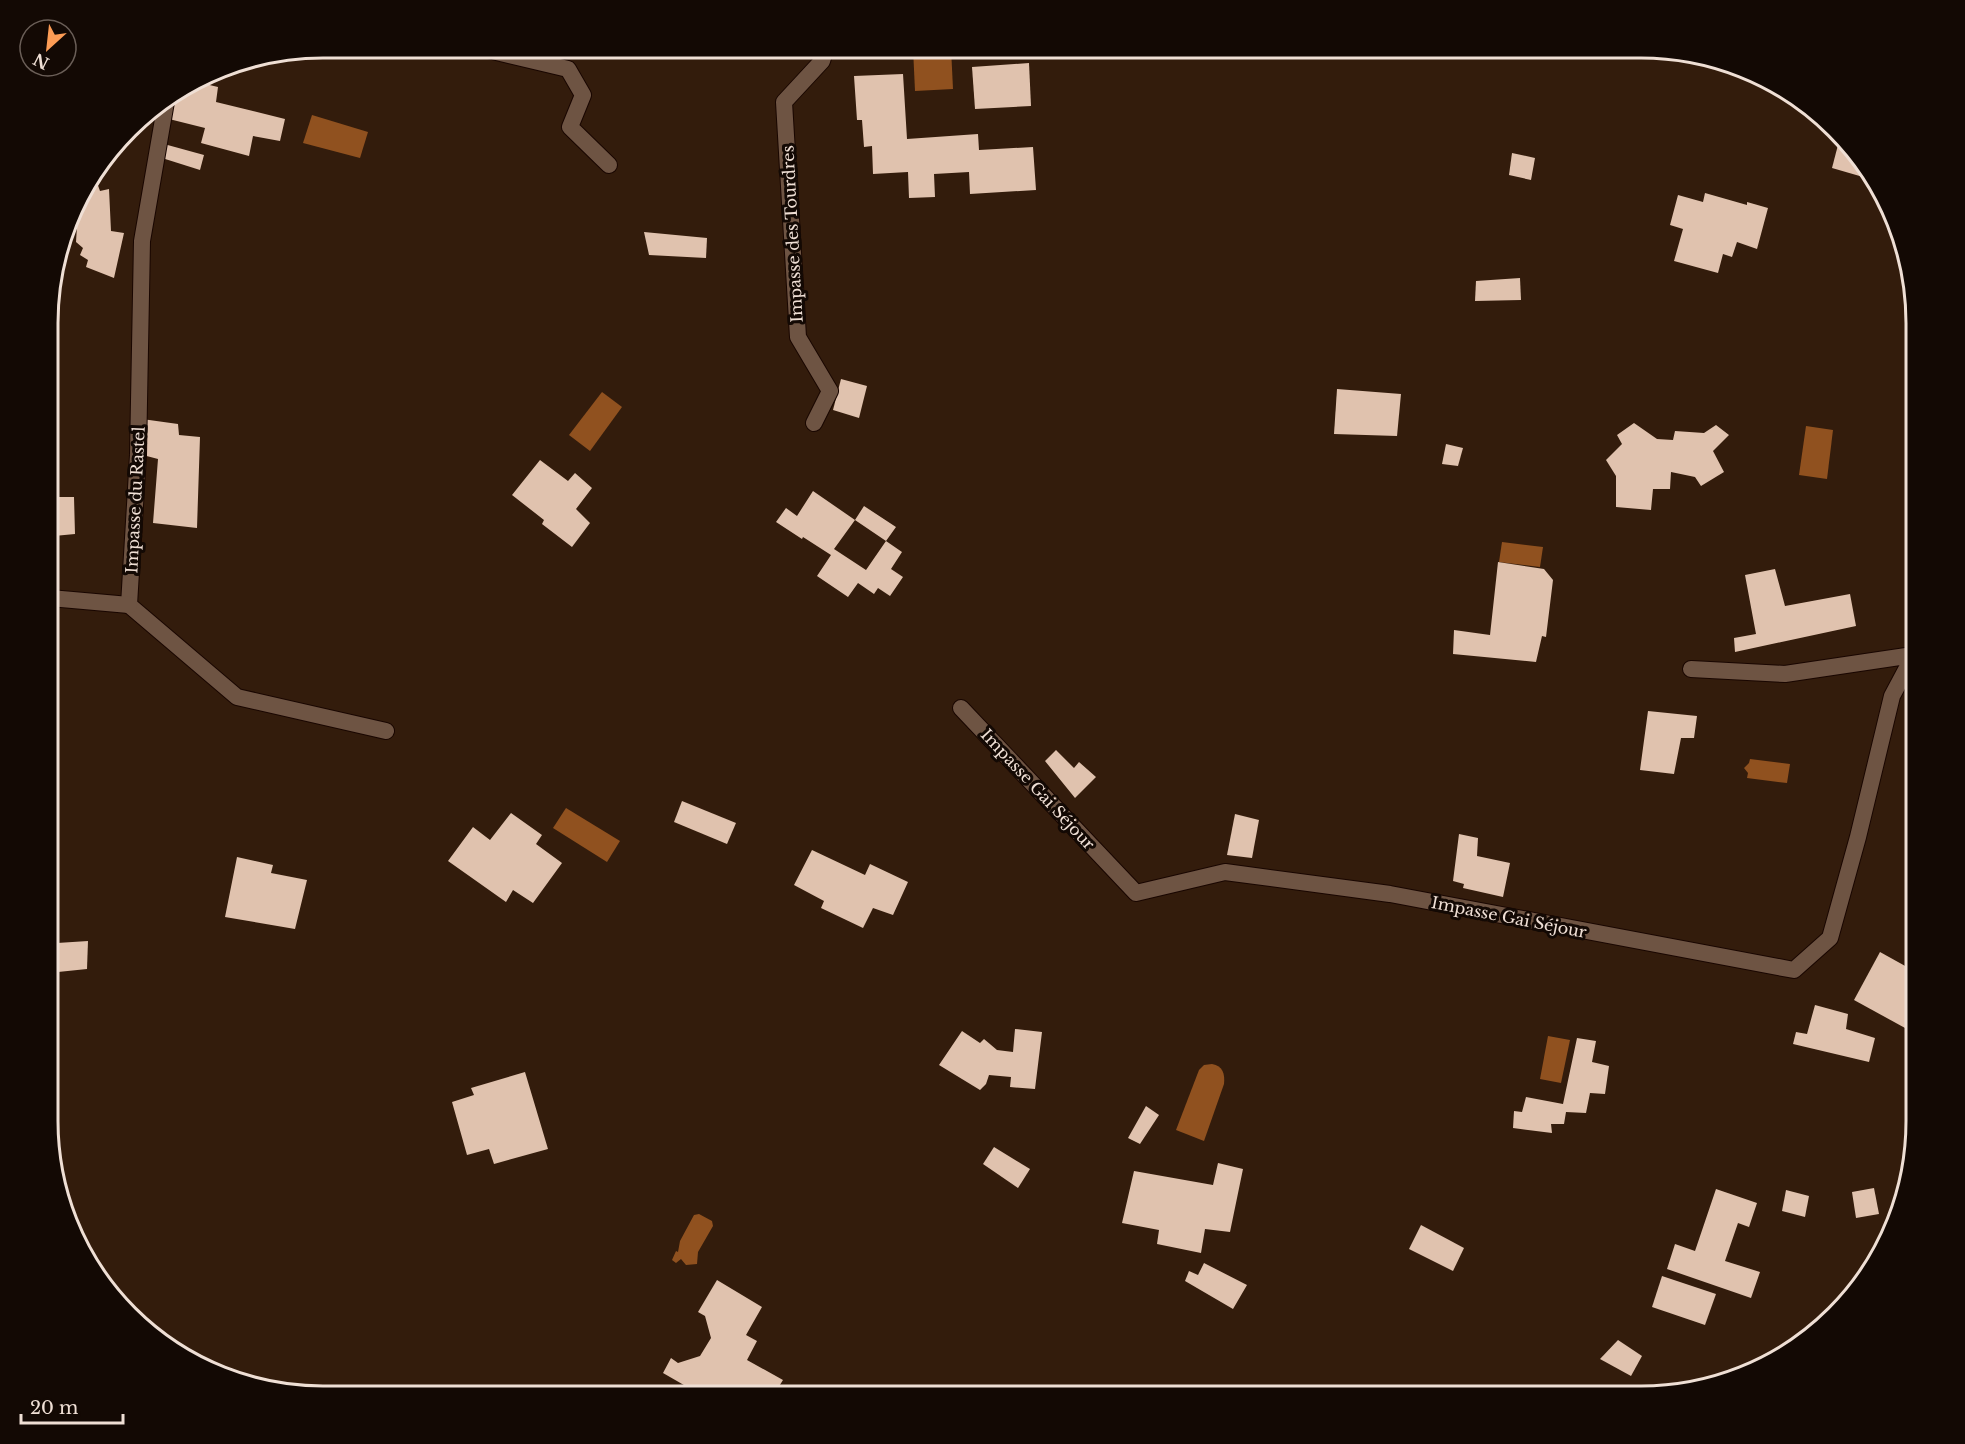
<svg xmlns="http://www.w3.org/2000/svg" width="1965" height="1444" viewBox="0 0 1965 1444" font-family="'Libre Baskerville',serif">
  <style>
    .water { fill: #90511f }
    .building { fill: #e0c2ae }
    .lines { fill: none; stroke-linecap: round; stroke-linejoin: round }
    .minor-casing { stroke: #190600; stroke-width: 18 }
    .minor { stroke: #6e5443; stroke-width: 16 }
    .labels { text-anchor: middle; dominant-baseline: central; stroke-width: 6; stroke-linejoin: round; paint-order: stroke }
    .street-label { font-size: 16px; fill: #efdfd5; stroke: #130904 }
    .rim { fill: none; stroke: #efdfd5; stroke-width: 3 }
  </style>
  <rect width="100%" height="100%" fill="#331c0c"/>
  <g class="water">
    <path d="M913,48H951L953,89L915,91Z"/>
    <path d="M312,115L368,132L360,158L303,143Z"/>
    <path d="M602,392L622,407L590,451L569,435Z"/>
    <path d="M1806,426L1833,430L1827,479L1799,475Z"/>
    <path d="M1502,542L1543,547L1540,567L1499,562Z"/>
    <path d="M1750,759L1790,764L1787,783L1747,778L1748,773L1744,768L1749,763Z"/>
    <path d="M566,808L620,841L607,862L553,828Z"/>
    <path d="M1548,1036L1570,1040L1561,1083L1540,1079Z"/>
    <path d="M1212,1064C1223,1066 1225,1074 1224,1084L1204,1141L1176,1130L1199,1070L1204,1065Z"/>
    <path d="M699,1214L712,1221L713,1226L698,1252L697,1264L686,1265L681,1259L676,1263L672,1260L676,1251L678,1252L680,1241L694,1215Z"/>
  </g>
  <g class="building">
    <path d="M1029,63L1031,106L975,109L972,67Z"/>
    <path d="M903,74L907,139L978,134L979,150L1033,147L1036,190L970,194L969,172L934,174L935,197L909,198L908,172L873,174L872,146L864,147L862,120H857L854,76Z"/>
    <path d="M197,82L218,87L216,102L285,119L280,141L253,136L249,156L201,143L205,128L169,119L176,96Z"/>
    <path d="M1839,141L1870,179L1832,168Z"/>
    <path d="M164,144L204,155L200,170L162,158Z"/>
    <path d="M1512,153L1535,158L1531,180L1509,175Z"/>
    <path d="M95,177L100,191L109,189L111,231L124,233L114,278L86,267L88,260L80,255L83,248L76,242L77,226L70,224L77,202Z"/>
    <path d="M1705,193L1747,205V202L1768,208L1757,249L1737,242L1732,257L1723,254L1718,273L1674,261L1683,229L1670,225L1678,195L1703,202Z"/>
    <path d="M644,232L707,238L706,258L649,255Z"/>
    <path d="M1520,278L1521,300L1475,301L1476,281Z"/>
    <path d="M841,379L867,386L859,418L833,410Z"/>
    <path d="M1337,389L1401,394L1397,436L1334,434Z"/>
    <path d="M142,419L178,424L179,435L200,437L197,528L153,523L158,459L139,454Z"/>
    <path d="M1634,423L1657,439L1673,440L1675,431L1704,433L1716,425L1729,435L1713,451L1724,472L1701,486L1695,477L1671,472L1670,489H1653L1651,510L1616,507V476L1606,460L1622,444L1617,435Z"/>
    <path d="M1446,444L1463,448L1458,466L1442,464Z"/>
    <path d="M540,460L568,481L575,473L592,488L576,509L590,523L572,547L542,524L544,520L512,495Z"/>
    <path d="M813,491L855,520L834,549L866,570L886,541L855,520L864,506L896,527L886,541L902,552L891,569L903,577L890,596L878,588L874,594L858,583L848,597L817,576L831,555L803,537L802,539L776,522L786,508L797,516Z"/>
    <path d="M50,497H74L75,534L54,536L52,551H50Z"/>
    <path d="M1912,527H1916V557H1910Z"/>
    <path d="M1498,562L1544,569L1553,580L1546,637L1542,636L1536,662L1453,654L1454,630L1490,635Z"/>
    <path d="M1775,569L1785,606L1850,594L1856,626L1735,652L1734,638L1756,634L1745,575Z"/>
    <path d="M1648,711L1697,716L1694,738H1681L1674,774L1640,770Z"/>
    <path d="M1056,750L1074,768L1079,762L1096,777L1075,798L1045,761Z"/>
    <path d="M682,801L736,823L727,844L674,822Z"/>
    <path d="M511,813L542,835L536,844L562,863L533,903L513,890L506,902L448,861L473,827L490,840Z"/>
    <path d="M1235,814L1259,820L1252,858L1227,855Z"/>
    <path d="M1459,834L1478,838L1477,856L1510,863L1503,897L1463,888L1464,884L1453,881Z"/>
    <path d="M812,850L865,875L870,864L908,882L893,915L873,908L863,928L821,908L824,901L794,885Z"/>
    <path d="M237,857L273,865L271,873L307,880L295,929L225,917Z"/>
    <path d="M50,871L58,873L51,896H50Z"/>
    <path d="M88,941L87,969L58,972L57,943Z"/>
    <path d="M1880,952L1916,972V1034L1854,1000Z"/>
    <path d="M1815,1005L1848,1014L1846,1029L1875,1038L1869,1062L1793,1044L1796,1032L1807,1034Z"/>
    <path d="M1015,1029L1042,1032L1035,1089L1010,1087L1011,1077L989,1075L986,1084L980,1090L939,1065L962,1031L980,1043L984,1039L997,1050L1013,1052Z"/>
    <path d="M1577,1038L1596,1041L1592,1062L1609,1066L1605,1094L1590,1093L1586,1113L1566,1112L1564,1124H1551L1552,1133L1513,1128L1514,1111L1522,1112L1526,1097L1563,1104Z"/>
    <path d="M525,1072L548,1149L494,1164L489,1149L467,1155L452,1102L474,1095L471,1088Z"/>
    <path d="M1146,1106L1159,1115L1140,1144L1128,1138Z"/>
    <path d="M994,1147L1030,1169L1018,1188L983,1164Z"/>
    <path d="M1218,1163L1243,1169L1230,1232L1205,1229L1201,1253L1157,1244L1159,1230L1122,1223L1134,1171L1213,1185Z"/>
    <path d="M61,1175L66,1193L63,1194L57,1176Z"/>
    <path d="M1874,1188L1879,1214L1856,1218L1852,1192Z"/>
    <path d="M1716,1189L1757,1203L1749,1227L1738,1223L1725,1261L1760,1272L1751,1298L1667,1269L1675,1244L1695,1251Z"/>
    <path d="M1786,1190L1809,1196L1805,1217L1782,1211Z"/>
    <path d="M1421,1225L1464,1248L1453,1271L1409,1249Z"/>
    <path d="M1204,1263L1247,1285L1233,1309L1185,1281L1189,1271L1198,1275Z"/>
    <path d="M1662,1276L1716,1294L1705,1325L1652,1307Z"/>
    <path d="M717,1280L762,1307L746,1335L757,1341L747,1360L783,1380L773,1396H703L663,1373L671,1358L678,1363L700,1356L711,1338L705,1316L698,1312Z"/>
    <path d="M1618,1340L1642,1356L1631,1376L1600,1359Z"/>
  </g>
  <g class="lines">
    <g class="minor-casing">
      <g id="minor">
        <path d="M480,48L568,69L583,95L570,127L609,165"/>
        <path d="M166,102L142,241L138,455L129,605L237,697L386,731"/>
        <path d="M814,423L830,391L798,337L784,102L822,61L826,48"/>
        <path d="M50,598L129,605"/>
        <path d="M1691,669L1785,674L1913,655"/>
        <path d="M961,708L1136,893L1225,872L1390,894L1794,970L1830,938L1858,837L1892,696L1916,651"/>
      </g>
    </g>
    <use href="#minor" class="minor"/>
  </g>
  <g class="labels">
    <g class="street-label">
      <text transform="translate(792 234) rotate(-93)">Impasse des Tourdres</text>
      <text transform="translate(135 500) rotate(-87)">Impasse du Rastel</text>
      <text transform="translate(1038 789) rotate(47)">Impasse Gai Séjour</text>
      <text transform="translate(1509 917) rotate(11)">Impasse Gai Séjour</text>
    </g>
  </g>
  <path d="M0 0H1965V1444H0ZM323 58H1641A265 265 0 0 1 1906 323V1121A265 265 0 0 1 1641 1386H323A265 265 0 0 1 58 1121V323A265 265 0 0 1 323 58Z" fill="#130904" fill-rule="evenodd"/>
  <path class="rim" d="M323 58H1641A265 265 0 0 1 1906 323V1121A265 265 0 0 1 1641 1386H323A265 265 0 0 1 58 1121V323A265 265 0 0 1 323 58Z"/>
  <g transform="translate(48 48) rotate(207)"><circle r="28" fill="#130904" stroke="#6b5f58" stroke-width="1.5"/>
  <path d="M0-4.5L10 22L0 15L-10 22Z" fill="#fd9c55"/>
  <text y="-9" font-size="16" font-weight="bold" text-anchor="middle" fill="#efdfd5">N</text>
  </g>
  <path d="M21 1414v9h102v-9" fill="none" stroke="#efdfd5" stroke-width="3"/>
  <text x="30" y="1414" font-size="18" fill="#efdfd5" stroke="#130904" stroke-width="4.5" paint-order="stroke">20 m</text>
</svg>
